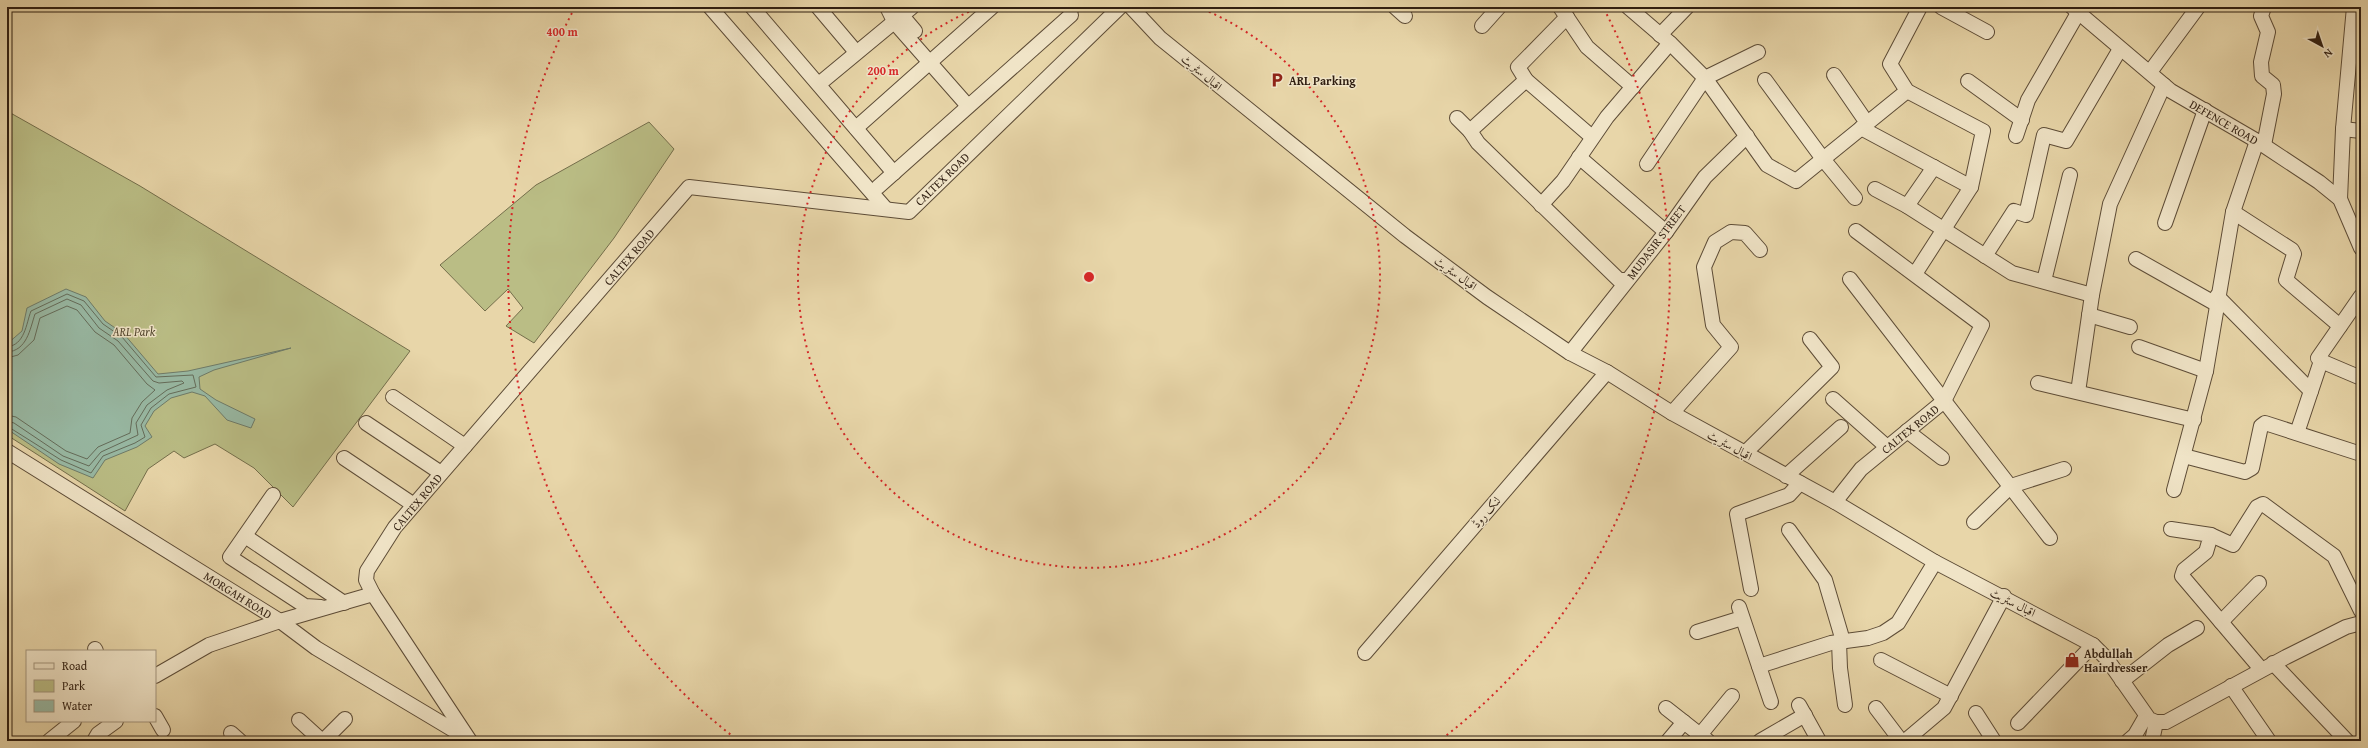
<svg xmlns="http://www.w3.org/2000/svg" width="2368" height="748" viewBox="0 0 2368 748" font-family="'Gentium Book Plus',Amiri,serif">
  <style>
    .green { fill: #babd85; stroke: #746e4b }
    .water { fill: #98b9a4; stroke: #6e7b69 }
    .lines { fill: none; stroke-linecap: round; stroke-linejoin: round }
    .shore { stroke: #646c5a; stroke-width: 1 }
    .minor-casing { stroke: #5d4c37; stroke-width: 16 }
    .minor { stroke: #f0e4c7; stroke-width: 14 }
    .ring { fill: none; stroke: #d62828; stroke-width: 2; stroke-dasharray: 2 4 }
    .labels { text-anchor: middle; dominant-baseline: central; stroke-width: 3; stroke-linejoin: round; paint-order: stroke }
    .street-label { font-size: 12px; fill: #2f1e11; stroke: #f0e4c7 }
    .poi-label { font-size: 12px; font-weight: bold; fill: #2f1e11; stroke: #f0e4c7; text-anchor: start }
    .park-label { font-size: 12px; font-style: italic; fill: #52462e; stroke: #f0e4c7 }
    .centre { fill: #d62828; stroke: #f0e4c7; stroke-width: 2 }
    .ring-label { font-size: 12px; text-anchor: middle; font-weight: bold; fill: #d62828; stroke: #f0e4c7; stroke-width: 3; stroke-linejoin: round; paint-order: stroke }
  </style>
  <rect width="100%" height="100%" fill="#e8d6a9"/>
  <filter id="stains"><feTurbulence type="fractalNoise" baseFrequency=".005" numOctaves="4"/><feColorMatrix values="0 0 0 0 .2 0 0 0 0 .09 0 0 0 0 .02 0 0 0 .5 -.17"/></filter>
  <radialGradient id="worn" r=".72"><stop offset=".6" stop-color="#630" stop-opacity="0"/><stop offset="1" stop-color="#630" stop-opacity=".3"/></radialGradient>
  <g class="green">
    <path d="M7,111L140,186L410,351L293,507L254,468L215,444L184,458L174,451L148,469L125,511L7,435Z"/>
    <path d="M649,122L674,149L614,238L534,343L506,326L523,308L508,289L485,311L440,265L536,185Z"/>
  </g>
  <path class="water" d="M66,289L86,297L105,321L124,334L158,374L188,371L291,348L214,370L199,377L200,389L216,400L255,419L251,428L227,420L205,396L192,392L171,398L154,411L145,426L152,437L137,447L105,460L93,478L59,464L7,429V344L22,331L27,308Z"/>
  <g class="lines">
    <g class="shore">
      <path d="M7,347C25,345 26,324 31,311L67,294L84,301L103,324L122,337L156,377L193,375L196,387L169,394L151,408L141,425L145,437L135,443L103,456L91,473L61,460L7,426"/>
      <path d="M7,352C27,351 30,329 35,314L67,299L81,305L99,328L118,341L153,381L159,383L182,381L184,383L167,390L147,405L136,423L138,435L101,452L89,466L63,456L14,423L7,421"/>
      <path d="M7,358L18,355L34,340L40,318L67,306L77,310L95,332L114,345L147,384L155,390L142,402L132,418L130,433L98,447L87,459L66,451L16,417L7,415"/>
    </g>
    <g class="minor-casing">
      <g id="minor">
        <path d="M710,7L886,209"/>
        <path d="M752,7L894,173"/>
        <path d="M818,7L856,52"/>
        <path d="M887,7L895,23L968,106"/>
        <path d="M899,7L904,18L915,31"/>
        <path d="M1131,7L1160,38L1405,236L1487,297L1570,353L1607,372L1672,413L1835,502L1935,562L2093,645L2107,659L2149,719L2156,722H2166L2286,657L2346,627L2361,623"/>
        <path d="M1395,7L1405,16"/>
        <path d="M1560,7L1587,47L1633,87"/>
        <path d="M1628,7L1670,43L1705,78L1767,165L1796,181L1907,91"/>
        <path d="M1941,7L1987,32"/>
        <path d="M2072,7L2171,91L2257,141L2319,182L2340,199L2361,248"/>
        <path d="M1567,17L1518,67L1526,80L1592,137"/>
        <path d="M1482,26L1499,7"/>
        <path d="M1660,35L1687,7"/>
        <path d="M2150,72L2198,7"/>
        <path d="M1834,75L1867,123"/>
        <path d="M1526,80L1470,131L1478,143L1619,280H1627"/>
        <path d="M1765,80L1823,159L1855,198"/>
        <path d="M1968,81L2022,120"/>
        <path d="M819,84L912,7"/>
        <path d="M1457,118L1470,131"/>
        <path d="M856,128L992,7"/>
        <path d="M1861,128L1971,187"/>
        <path d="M2343,129L2361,131"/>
        <path d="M2016,136L2028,100L2078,13"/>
        <path d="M2264,145L2274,94L2273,85L2262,76L2261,62L2268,32L2261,16L2264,7"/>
        <path d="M1579,157L1666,232"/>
        <path d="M1647,164L1705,78L1758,52"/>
        <path d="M878,187L1071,15"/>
        <path d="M1875,189L1907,206L2012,273L2092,295"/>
        <path d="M2340,199L2343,129L2354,7"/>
        <path d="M1541,205L1563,181L1607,117L1670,43"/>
        <path d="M1907,206L1934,167"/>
        <path d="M2233,212L2292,250L2294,254L2286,280L2340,326"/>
        <path d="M2165,223L2205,110"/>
        <path d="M1985,256L2014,211L2026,215L2044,135L2066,141L2120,49"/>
        <path d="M2136,259L2216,304"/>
        <path d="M1915,274L1971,187L1983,131L1907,91L1890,64L1920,7"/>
        <path d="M1850,279L2050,538"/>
        <path d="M2044,281L2070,175"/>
        <path d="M2217,296L2311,391"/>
        <path d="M2361,296L2318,358L2321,361L2361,378"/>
        <path d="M2089,315L2130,327"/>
        <path d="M2139,347L2206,371"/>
        <path d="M1570,353L1666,232L1705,177L1747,136"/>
        <path d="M2038,383L2194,420"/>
        <path d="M2078,392L2092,295L2110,204L2164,85"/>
        <path d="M393,397L465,446"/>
        <path d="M1833,399L1887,447"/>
        <path d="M1672,413L1731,347L1713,325L1704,267L1715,242L1731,232L1745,233L1760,250"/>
        <path d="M366,423L441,473"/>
        <path d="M1907,431L1942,458"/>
        <path d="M2297,433L2321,361"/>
        <path d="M7,451L280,621L316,648L465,737"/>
        <path d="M1745,453L1832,367L1810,339"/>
        <path d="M2184,456L2245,472L2252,468L2261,426L2265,423L2361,454"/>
        <path d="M344,458L414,505"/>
        <path d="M1786,476L1841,427"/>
        <path d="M2174,490L2206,371L2233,212L2257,141"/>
        <path d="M273,495L230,557L305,606L321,607"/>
        <path d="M1835,502L1861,469L1944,401L1982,325L1856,231"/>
        <path d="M1974,522L2011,486L2064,469"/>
        <path d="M2171,529L2211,535L2206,552L2184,570L2182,576L2261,669"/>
        <path d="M1789,530L1825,580L1843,641"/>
        <path d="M2211,535L2233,545L2257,507L2263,504L2334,556L2361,611"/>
        <path d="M245,536L344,603"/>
        <path d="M1751,589L1737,514L1789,495L1800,483"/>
        <path d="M1739,607L1771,702"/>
        <path d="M2221,622L2259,583"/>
        <path d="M1697,632L1742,618"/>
        <path d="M1839,642L1840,668L1845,705"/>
        <path d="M95,649L96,651"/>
        <path d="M1365,653L1607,372"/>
        <path d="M1881,660L1951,696"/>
        <path d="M2273,663L2347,741"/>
        <path d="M1759,666L1831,643L1868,638L1883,633L1898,623L1935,562"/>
        <path d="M155,676L209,645L280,621L373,594"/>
        <path d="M2122,681L2168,645L2197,628"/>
        <path d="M2231,686L2269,741"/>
        <path d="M1799,705L1819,741"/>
        <path d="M1666,708L1708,741"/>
        <path d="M1876,708L1901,741"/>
        <path d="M1976,713L1994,741"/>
        <path d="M155,716L163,730"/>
        <path d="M299,720L322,741"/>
        <path d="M2018,723L2093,645"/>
        <path d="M231,733L240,741"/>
        <path d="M1700,735L1732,696"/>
        <path d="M49,741L74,721"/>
        <path d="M94,741L98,734L116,721"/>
        <path d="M323,741L345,719"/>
        <path d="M470,741L373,594L366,580L367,571L395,527L689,187L909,212L1120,7"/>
        <path d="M1668,741L1684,722"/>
        <path d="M1760,741L1805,715"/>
        <path d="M1905,741L1944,708L2004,596"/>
        <path d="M2128,741L2135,735L2146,716"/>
        <path d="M2152,741L2156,722"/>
      </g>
    </g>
    <use href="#minor" class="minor"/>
  </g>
  <g class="ring">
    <path d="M1198 7A291 291 0 1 1 980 7"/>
    <path d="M735 738A581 581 0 0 1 574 9M1604 9A581 581 0 0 1 1443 738"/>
  </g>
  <defs>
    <g id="parking-bare" transform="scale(1.2)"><path d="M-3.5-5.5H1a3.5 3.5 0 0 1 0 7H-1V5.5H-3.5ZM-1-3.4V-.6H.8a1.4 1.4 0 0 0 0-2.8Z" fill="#8f2418" stroke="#f0e4c7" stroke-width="2.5" paint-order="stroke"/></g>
    <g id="shop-bare" transform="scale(1.2)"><path d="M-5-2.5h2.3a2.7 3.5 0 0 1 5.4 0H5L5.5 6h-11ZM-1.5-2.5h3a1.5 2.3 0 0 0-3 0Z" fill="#8f2418" stroke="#f0e4c7" stroke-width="2.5" paint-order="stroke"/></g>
  </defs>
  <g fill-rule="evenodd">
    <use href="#parking-bare" x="1277" y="80"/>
    <use href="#shop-bare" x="2072" y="660"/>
  </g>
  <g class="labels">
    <g class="street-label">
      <text transform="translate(1202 72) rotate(40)">اقبال سٹریٹ</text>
      <text transform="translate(2224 122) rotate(30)">DEFENCE ROAD</text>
      <text transform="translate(942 179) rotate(-44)">CALTEX ROAD</text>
      <text transform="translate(1656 242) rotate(-53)">MUDASIR STREET</text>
      <text transform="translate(629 257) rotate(-49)">CALTEX ROAD</text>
      <text transform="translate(1456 273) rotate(36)">اقبال سٹریٹ</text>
      <text transform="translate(1910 429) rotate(-39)">CALTEX ROAD</text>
      <text transform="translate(1730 445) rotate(29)">اقبال سٹریٹ</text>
      <text transform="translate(417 502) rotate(-50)">CALTEX ROAD</text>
      <text transform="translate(1486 512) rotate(-49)">لنک روڈ</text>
      <text transform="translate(238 595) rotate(32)">MORGAH ROAD</text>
      <text transform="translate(2013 602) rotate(27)">اقبال سٹریٹ</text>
    </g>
    <g class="poi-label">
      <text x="1289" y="80">ARL Parking</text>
      <text x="2084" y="653">Abdullah<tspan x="2084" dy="14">Hairdresser</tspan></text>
    </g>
    <g class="park-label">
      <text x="134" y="331">ARL Park</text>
    </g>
  </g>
  <circle cx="1089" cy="277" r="6" class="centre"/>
  <g class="ring-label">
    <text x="562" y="36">400 m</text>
    <text x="883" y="75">200 m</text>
  </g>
  <rect width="2368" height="748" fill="none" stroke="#e8d6a9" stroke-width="24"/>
  <rect x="8" y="8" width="2352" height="732" fill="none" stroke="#2f1e11" stroke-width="2"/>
  <rect x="12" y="12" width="2344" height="724" fill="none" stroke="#2f1e11"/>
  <rect x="26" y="650" width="130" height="72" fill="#f0e4c7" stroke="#a3957e"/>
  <rect x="34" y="663" width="20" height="6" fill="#f0e4c7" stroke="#a3957e"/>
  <text x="62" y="670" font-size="12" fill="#2f1e11">Road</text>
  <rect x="34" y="680" width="20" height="12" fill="#babd85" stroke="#a3957e"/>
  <text x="62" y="690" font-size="12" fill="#2f1e11">Park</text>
  <rect x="34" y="700" width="20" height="12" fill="#98b9a4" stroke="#a3957e"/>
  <text x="62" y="710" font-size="12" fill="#2f1e11">Water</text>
  <g transform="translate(2322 46) rotate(140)" stroke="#f0e4c7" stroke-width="3" paint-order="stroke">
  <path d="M0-3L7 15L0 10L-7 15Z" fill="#2f1e11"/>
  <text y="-6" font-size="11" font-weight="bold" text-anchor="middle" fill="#2f1e11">N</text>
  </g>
  <rect width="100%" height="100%" filter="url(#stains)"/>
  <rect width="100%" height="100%" fill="url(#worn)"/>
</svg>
